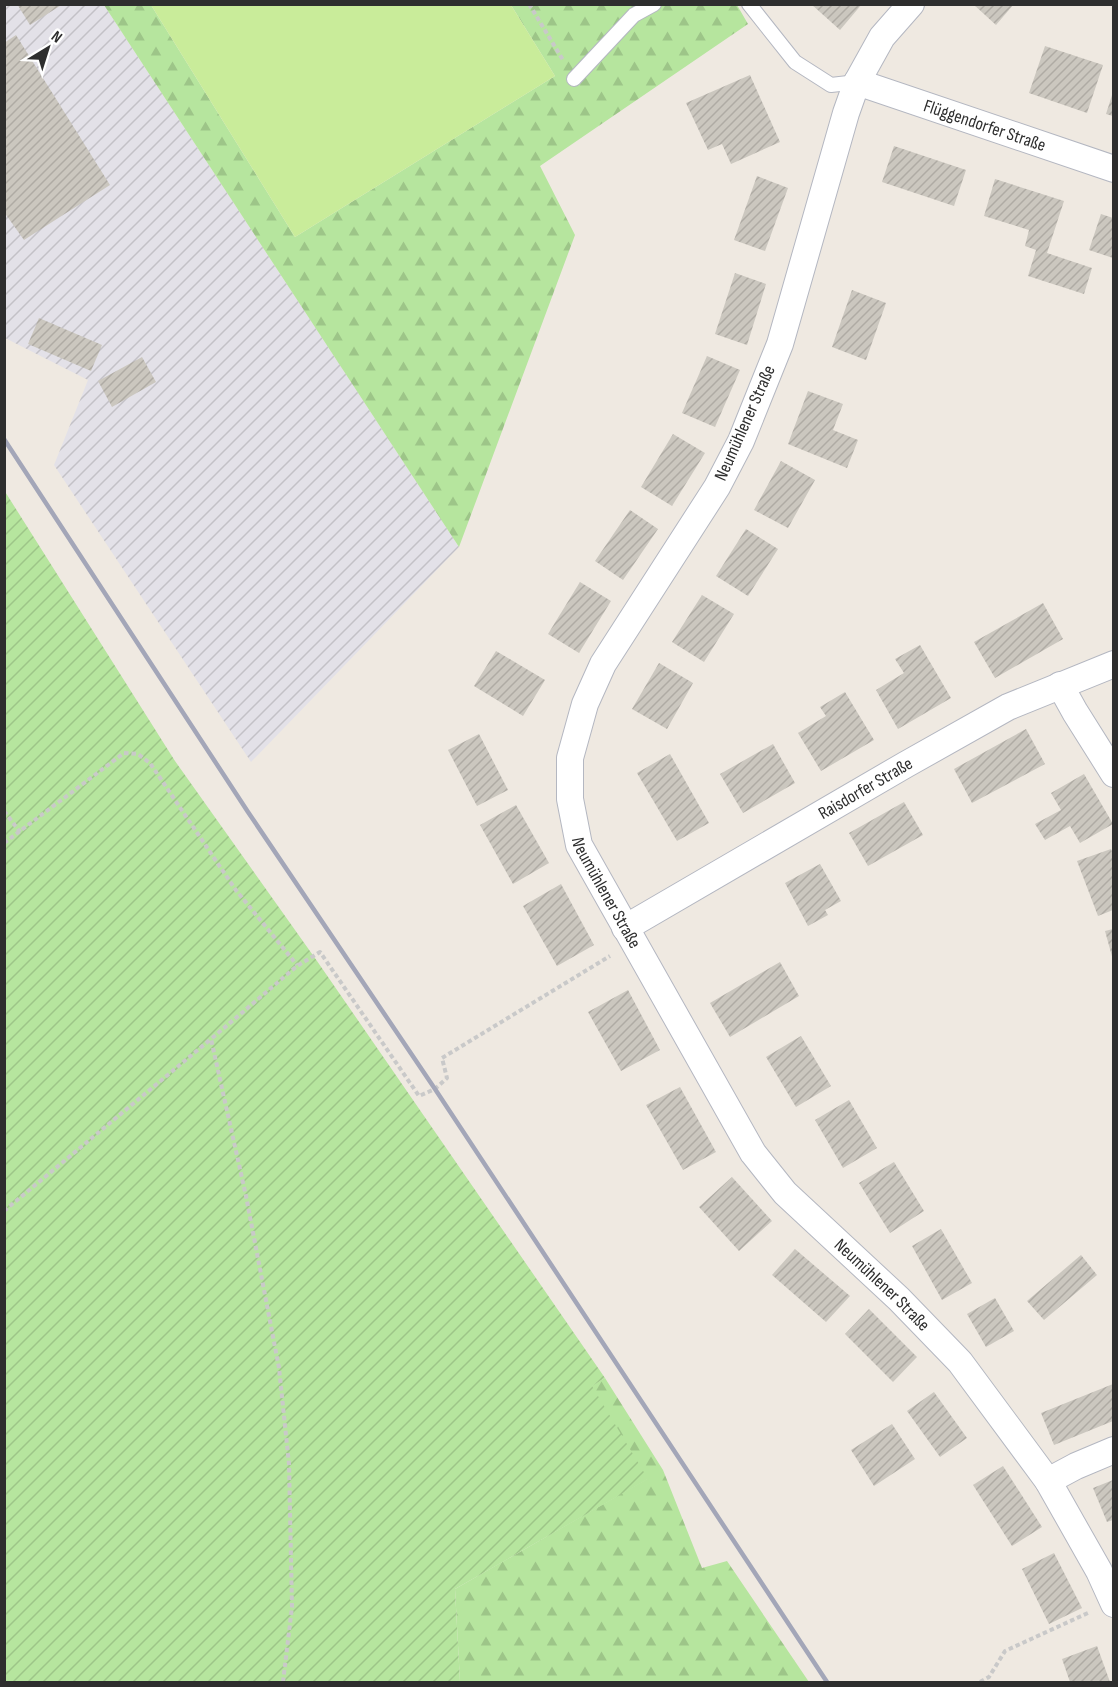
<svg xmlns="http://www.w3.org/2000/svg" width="1118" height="1687" viewBox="0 0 1118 1687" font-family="'Sofia Sans Condensed',sans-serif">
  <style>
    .industrial { fill: url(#industrial-furrows) }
    .forest { fill: url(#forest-firs) }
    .garden { fill: url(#garden-furrows) }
    .pitch { fill: #c9ec9a }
    .building { fill: url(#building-hatch) }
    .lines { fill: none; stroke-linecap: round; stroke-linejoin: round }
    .lane-casing { stroke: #b4b7c1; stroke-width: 16 }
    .street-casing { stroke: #b4b7c1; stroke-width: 28 }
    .path { stroke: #c9c9c9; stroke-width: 4; stroke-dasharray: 4.5 3; stroke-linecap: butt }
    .lane { stroke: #fff; stroke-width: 14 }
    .street { stroke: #fff; stroke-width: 26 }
    .rail { stroke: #a3a6b8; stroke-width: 4.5 }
    .labels { text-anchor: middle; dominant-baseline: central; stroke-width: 4.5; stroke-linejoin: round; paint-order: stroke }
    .street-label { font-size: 18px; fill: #2e2e2e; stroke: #fff }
  </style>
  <defs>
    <pattern id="industrial-furrows" width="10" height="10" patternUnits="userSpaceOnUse" patternTransform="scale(1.5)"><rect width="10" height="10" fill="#e3e1e8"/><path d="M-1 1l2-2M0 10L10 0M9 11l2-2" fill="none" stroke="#c3c1c7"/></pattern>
    <pattern id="forest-firs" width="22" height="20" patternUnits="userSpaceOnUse" patternTransform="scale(1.5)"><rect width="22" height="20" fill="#b6e59e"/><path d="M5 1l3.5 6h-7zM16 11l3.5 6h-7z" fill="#9dc588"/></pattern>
    <pattern id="garden-furrows" width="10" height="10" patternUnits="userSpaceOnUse" patternTransform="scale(1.5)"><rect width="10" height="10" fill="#b6e59e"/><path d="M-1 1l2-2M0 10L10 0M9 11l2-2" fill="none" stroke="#9dc588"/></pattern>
    <pattern id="building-hatch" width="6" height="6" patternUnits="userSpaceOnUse" patternTransform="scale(1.5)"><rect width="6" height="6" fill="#cbc7bf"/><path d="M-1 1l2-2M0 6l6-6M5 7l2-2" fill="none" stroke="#afaba4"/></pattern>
  </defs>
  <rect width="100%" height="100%" fill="#efe9e1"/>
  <path class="industrial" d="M5,5H104L459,547L251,762L54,465L88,380L5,338Z"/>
  <g class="forest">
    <path d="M104,5H151L295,237L555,76L511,5H737L748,24L540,166L575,235L459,547Z"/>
    <path d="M605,1378L663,1470L702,1568L727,1561L809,1682H460L455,1589L647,1479L591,1386Z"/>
  </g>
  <path class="garden" d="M4,490L175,761L317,961L605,1378L592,1386L648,1479L455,1589L460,1682H5Z"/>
  <path class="pitch" d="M151,5H511L555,76L295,237Z"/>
  <g class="building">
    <path d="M17,4H63L30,25Z"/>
    <path d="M811,4H862L840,30Z"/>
    <path d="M973,4H1014L996,25Z"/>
    <path d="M16,35L110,185L24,240L4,212V43Z"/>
    <path d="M1045,46L1103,65L1087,113L1029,93Z"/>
    <path d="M750,75L780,142L731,164L722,144L708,150L686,103Z"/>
    <path d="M1113,92V116L1106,114Z"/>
    <path d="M894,146L966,170L954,206L882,182Z"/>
    <path d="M757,176L788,188L765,251L734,240Z"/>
    <path d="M995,179L1064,201L1047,253L1092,268L1084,294L1028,276L1036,250L1025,246L1029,230L984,216Z"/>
    <path d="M1101,214L1113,218V258L1089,250Z"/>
    <path d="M735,273L766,284L747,345L715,334Z"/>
    <path d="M852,290L886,303L866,360L832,347Z"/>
    <path d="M39,318L102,345L91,371L28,344Z"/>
    <path d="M707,356L740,370L715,427L682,413Z"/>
    <path d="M142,357L156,382L112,407L98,381Z"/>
    <path d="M808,391L843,404L833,430L858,440L847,468L788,444Z"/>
    <path d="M673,434L705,453L672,506L641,487Z"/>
    <path d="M781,461L815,480L788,528L754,510Z"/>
    <path d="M630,510L658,529L623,580L595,561Z"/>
    <path d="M746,529L778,549L748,596L716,576Z"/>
    <path d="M580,582L611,601L579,653L548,634Z"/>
    <path d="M702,595L734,614L704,662L672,642Z"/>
    <path d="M1043,603L1063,639L995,678L974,642Z"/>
    <path d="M920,645L951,698L898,729L876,690L904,673L895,659Z"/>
    <path d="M496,651L545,680L523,716L474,686Z"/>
    <path d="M659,663L693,683L667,729L632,709Z"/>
    <path d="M845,692L874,740L821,771L798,733L826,716L820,707Z"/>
    <path d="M1026,729L1045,764L972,803L954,769Z"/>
    <path d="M479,734L508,790L477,806L448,750Z"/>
    <path d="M773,744L795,783L743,813L720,774Z"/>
    <path d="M670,754L709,823L677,841L637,773Z"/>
    <path d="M1084,774L1113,824L1080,843L1070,826L1045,840L1035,824L1061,810L1051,793Z"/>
    <path d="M904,802L923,835L868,866L849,833Z"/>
    <path d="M516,805L549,863L513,884L480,825Z"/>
    <path d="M1111,849L1113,854V910L1098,916L1077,861Z"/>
    <path d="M820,864L841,901L825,910L828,915L808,926L785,883Z"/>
    <path d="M561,884L594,945L557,966L523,906Z"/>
    <path d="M1113,929V960L1105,931Z"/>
    <path d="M780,962L799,996L730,1037L710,1003Z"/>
    <path d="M628,990L660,1050L621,1071L588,1012Z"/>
    <path d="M801,1036L831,1086L796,1107L766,1057Z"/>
    <path d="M680,1087L716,1152L683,1170L646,1105Z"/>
    <path d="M849,1100L877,1148L843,1168L815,1120Z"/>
    <path d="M894,1162L924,1211L890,1233L859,1183Z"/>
    <path d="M732,1177L772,1221L739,1251L699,1207Z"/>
    <path d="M941,1229L972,1283L942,1300L912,1246Z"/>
    <path d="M795,1249L850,1296L826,1322L772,1275Z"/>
    <path d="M1081,1255L1097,1275L1044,1320L1027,1301Z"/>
    <path d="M995,1298L1014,1331L986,1347L967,1314Z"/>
    <path d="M869,1309L917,1357L893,1382L845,1334Z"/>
    <path d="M1113,1384V1421L1054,1445L1041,1413Z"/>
    <path d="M934,1392L967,1438L940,1457L907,1411Z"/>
    <path d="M892,1424L915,1459L874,1486L851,1450Z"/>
    <path d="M1003,1466L1042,1527L1012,1546L973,1485Z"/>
    <path d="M1113,1480V1520L1107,1522L1093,1488Z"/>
    <path d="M1054,1553L1082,1608L1049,1624L1022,1569Z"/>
    <path d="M1097,1646L1110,1682H1070L1062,1659Z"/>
  </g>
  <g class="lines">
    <g class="lane-casing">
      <g id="lane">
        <path d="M749,4L795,62L831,85L857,82"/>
        <path d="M574,79L634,15L654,4"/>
      </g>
    </g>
    <g class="street-casing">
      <g id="street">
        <path id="s1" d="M911,4L882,37L857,82L846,113L780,344L741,441L717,487L603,664L585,704L570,758V799L579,845L753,1153L785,1193L899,1299L960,1362L1048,1481L1099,1571L1114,1604"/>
        <path id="s2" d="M857,82L1114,169"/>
        <path d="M1060,685L1075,712L1114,774"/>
        <path id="s3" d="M625,928L905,765L1008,707L1114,664"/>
        <path d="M1048,1481L1076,1466L1114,1450"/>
      </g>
    </g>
    <g class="path">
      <path d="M529,4L563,60"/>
      <path d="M4,811L20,832"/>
      <path d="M4,843L124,753L138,754L150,763L235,889L297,965"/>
      <path d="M4,1211L211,1039"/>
      <path d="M283,1682L292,1607L289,1464L279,1368L246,1196L211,1039L297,966L320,952L419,1096L435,1089L447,1078L442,1058L610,956"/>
      <path d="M980,1682L989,1677L1005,1651L1090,1612"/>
    </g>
    <use href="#lane" class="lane"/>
    <use href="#street" class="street"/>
    <path class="rail" d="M4,439L248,812L435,1089L827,1682"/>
  </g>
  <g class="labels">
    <g class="street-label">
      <text stroke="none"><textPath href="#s2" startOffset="135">Flüggendorfer Straße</textPath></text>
      <text transform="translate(745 423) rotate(-66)">Neumühlener Straße</text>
      <text stroke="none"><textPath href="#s3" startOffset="278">Raisdorfer Straße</textPath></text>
      <text stroke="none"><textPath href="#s1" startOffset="978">Neumühlener Straße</textPath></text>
      <text stroke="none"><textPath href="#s1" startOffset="1462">Neumühlener Straße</textPath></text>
    </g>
  </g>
  <rect width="1118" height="1687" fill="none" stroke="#2e2e2e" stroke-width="12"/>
  <g transform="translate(48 48) rotate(38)" stroke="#ffffff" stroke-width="4.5" paint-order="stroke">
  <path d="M0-4.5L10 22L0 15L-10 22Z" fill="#2e2e2e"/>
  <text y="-9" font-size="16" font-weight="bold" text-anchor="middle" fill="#2e2e2e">N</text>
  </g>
</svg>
